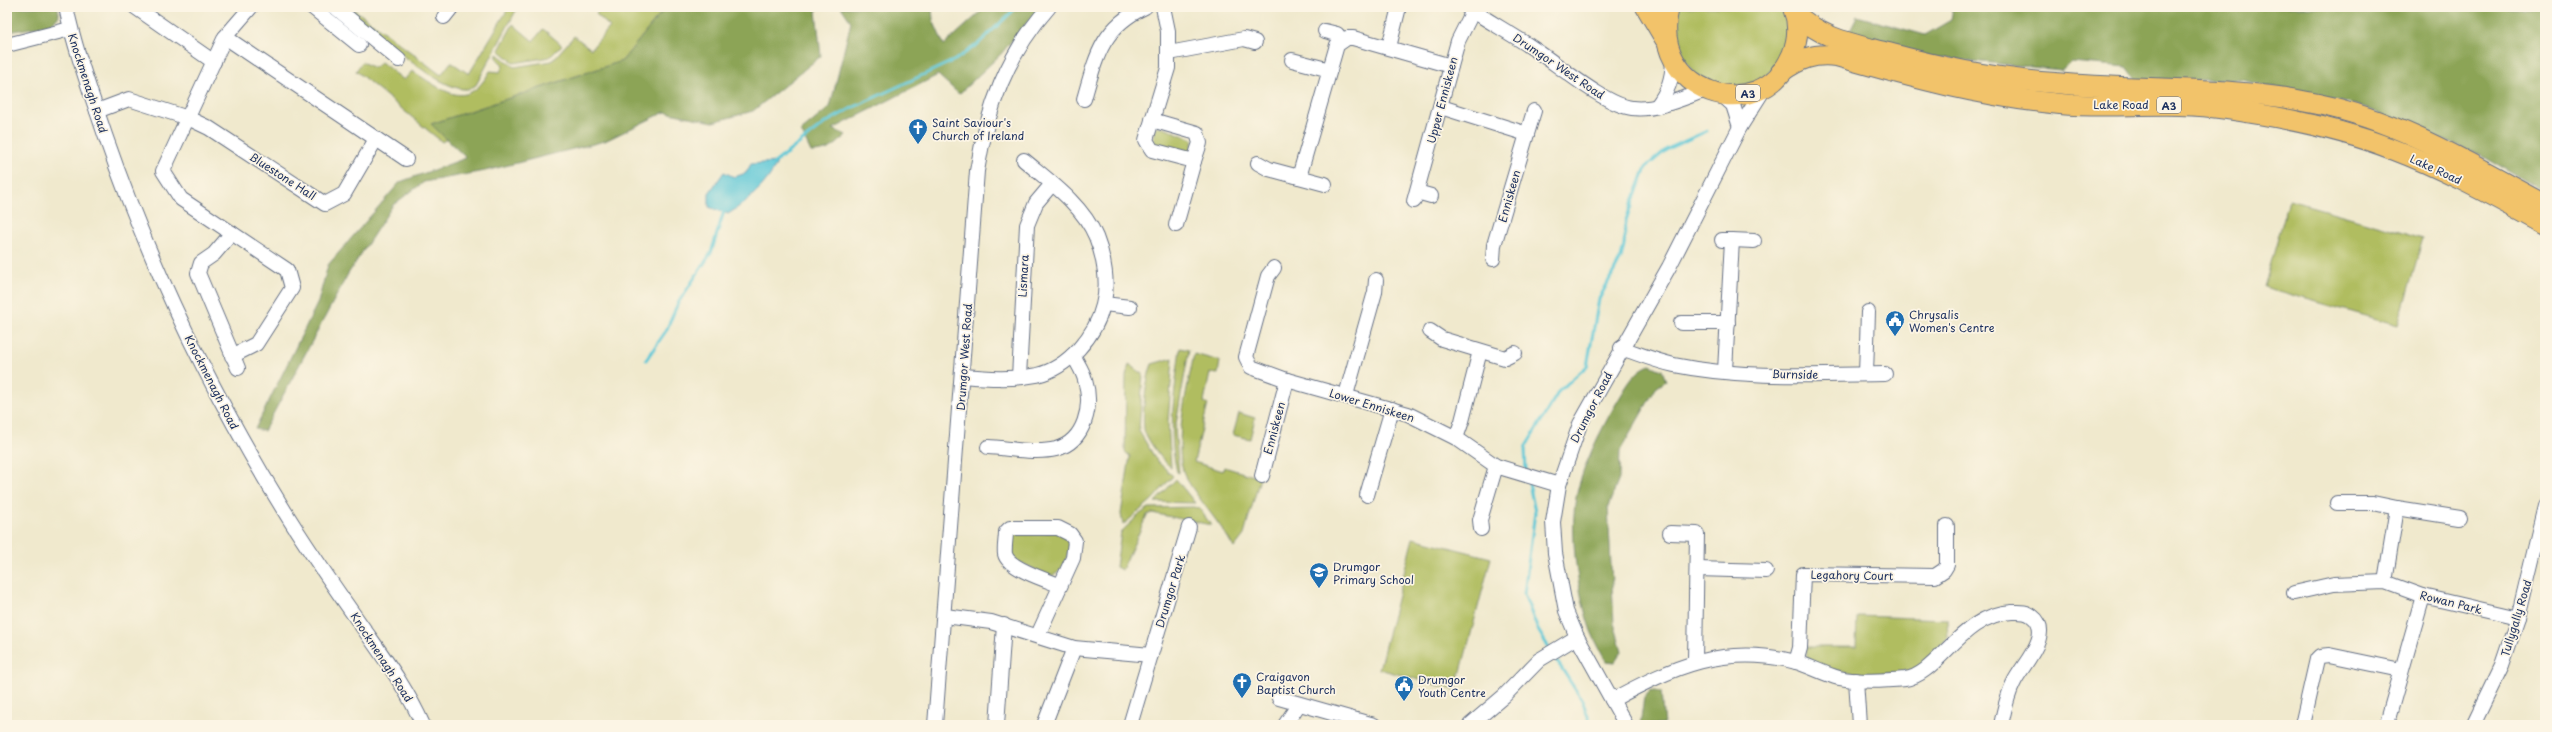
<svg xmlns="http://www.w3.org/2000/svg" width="2552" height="732" viewBox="0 0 2552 732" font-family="'Playpen Sans',sans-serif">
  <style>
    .green { fill: #b0bd60; stroke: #66765f }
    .forest { fill: #8ca456; stroke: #546a5a }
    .water { fill: #5ec8d7; stroke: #3c7c9a }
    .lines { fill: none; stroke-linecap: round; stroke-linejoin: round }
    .stream { stroke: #5ec8d7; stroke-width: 3 }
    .minor-casing { stroke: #667085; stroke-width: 16 }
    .highway-casing { stroke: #667085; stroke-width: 22 }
    .minor { stroke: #fff; stroke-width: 14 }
    .highway { stroke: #f2c36a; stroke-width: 20 }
    .labels { text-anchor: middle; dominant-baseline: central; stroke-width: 3.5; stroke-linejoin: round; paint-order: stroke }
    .shield { fill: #fcf5e5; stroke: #5e6a86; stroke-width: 1 }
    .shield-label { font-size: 10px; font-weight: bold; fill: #1b2f5e }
    .street-label { font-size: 11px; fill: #1b2f5e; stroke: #fcf5e5 }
    .poi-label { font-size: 11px; fill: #1b2f5e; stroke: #fcf5e5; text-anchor: start }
  </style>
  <rect width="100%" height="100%" fill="#fcf5e5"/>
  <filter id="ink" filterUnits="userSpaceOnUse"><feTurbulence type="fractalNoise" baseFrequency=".025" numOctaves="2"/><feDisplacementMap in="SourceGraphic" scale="8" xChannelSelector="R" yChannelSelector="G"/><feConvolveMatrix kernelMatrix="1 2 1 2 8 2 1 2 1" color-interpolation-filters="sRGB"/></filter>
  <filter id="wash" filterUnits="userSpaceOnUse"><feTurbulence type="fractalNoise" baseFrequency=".012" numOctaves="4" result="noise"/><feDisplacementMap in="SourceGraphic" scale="16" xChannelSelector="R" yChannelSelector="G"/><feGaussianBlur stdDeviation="0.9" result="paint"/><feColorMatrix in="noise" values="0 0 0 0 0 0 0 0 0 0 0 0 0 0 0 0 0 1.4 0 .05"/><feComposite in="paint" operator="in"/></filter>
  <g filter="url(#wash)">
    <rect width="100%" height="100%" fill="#f0e9cd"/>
    <g class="green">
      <path d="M345,7H351L441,75L451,62L469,74L509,7H518L476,85C474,86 470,89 468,89C440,93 367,26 345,7Z"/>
      <path d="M602,7H666L622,61L431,124L447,139L442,142L356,71L362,62L374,68L381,62L404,80L412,71C444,90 466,113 490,71L500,72L503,65L497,59V54L514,67L552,61L574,36L591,49L610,27L596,14Z"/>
      <path d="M1677,7H1784L1788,17L1789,35L1784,52L1775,67L1762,79L1745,86L1728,87L1695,75L1675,45Z"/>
      <path d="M513,24L533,41L543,29L562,45L550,57L514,63L499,50Z"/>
      <path d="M1158,126L1193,139L1191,152L1187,155L1153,145L1154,129Z"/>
      <path d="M2289,200L2423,238L2398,325L2264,287Z"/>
      <path d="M1180,348L1189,350L1175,429L1179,473L1177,472C1167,431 1175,390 1180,348Z"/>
      <path d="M1194,354L1220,361L1218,374L1210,373L1204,402L1208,404L1194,462L1223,471L1224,467L1260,478L1244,535L1234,548C1220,522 1200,502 1186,478C1171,451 1188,385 1194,354Z"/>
      <path d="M1173,358L1168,422L1171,467C1163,462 1145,437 1144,429C1142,412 1146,379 1152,364Z"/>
      <path d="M1129,364L1143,374L1139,431L1157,461L1173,476L1153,499L1123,525L1121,514L1130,456L1125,452L1126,376Z"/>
      <path d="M1239,413L1255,418L1250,439L1233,435Z"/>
      <path d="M1176,479L1195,503L1155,502Z"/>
      <path d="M1193,507L1199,508L1211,525L1152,513L1147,515L1122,570L1116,567L1121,532L1140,514L1149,508Z"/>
      <path d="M1057,532L1067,537L1070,549C1065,559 1062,576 1049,576L1013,559L1009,541L1012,534Z"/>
      <path d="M1413,538L1491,558L1456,690L1379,669Z"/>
      <path d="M1857,616L1947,619L1948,638L1915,671C1885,674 1833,678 1807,659L1806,647H1856Z"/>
    </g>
    <g class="forest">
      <path d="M7,7H58L59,16L51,25L7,32Z"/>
      <path d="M666,7H821L816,11L821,56L753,111L713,122L665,112L605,141L485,171L424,182L393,205L348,274L264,431L255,429L318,302L328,265L400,182L466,158L431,124L622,61Z"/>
      <path d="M841,7H932L933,20L944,45L986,7H1040L1001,54L959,94L938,75L833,129L846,135C835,147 827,152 811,152L801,131L830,107L851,22Z"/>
      <path d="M1953,7H2545V192L2483,156L2368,108L2241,80H2136L2126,67L2071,62L2061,70L1932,57L1849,32L1857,16L1925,35L1951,20Z"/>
      <path d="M1650,365L1662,370L1666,381L1656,388L1620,451L1619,479L1608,507L1614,623L1622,651L1615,662L1606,661C1601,651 1595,641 1591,631C1578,596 1568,530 1577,493C1584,463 1599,434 1614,407C1624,392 1632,371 1650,365Z"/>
      <path d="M1650,690L1661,692L1664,725H1640L1644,697Z"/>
    </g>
    <path class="water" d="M777,162C770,182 746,203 728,214L709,207V193L724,172L734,177L746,173L751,164Z"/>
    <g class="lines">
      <g class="stream">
        <path d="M773,164L825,123L852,108L955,60L978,44L1017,7"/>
        <path d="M646,360L666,331L678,303L711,253L725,208"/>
        <path d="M1526,470L1525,448L1559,391L1587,366L1599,299L1621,258L1624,245L1626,220L1646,167L1667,149L1707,131"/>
        <path d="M1528,479L1535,512L1524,594L1538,630L1549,648"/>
        <path d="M1553,655L1582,700L1591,725"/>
      </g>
    </g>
  </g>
  <g filter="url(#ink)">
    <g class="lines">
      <g class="minor-casing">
        <g id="minor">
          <path d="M66,7C75,50 91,93 105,135C150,265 210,390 282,507C308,550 337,591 366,632C387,662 408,691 423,725"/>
          <path d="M135,7L214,62"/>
          <path d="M312,7L359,45"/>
          <path d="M335,7L399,60"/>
          <path d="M1163,7L1168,31V68L1146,140L1152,150L1194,161L1176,225"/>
          <path d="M1467,7C1488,21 1510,33 1531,47C1556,63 1605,105 1632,108C1656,111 1683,98 1706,90"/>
          <path d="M444,17L452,7"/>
          <path d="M1325,31L1337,34L1342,41"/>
          <path d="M225,37L406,159"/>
          <path d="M7,45L70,29"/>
          <path d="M1389,47L1399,7"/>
          <path d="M1169,53L1244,39L1255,42"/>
          <path d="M1292,60L1330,70"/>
          <path d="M1722,95L1733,105L1740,127"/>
          <path d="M1084,99C1096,57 1102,27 1145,7"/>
          <path d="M1657,106C1668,91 1672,80 1673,62"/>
          <path d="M1441,107L1527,134L1494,245L1493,259"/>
          <path d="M97,111L129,99L188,118L209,128L325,204L344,194L376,139"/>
          <path d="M1152,120L1197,133L1200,143L1194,161"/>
          <path d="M1527,134L1534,111"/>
          <path d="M1258,163L1269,169L1325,184"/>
          <path d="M1299,177L1337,45L1347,38H1353L1451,66"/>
          <path d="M1417,192L1431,196"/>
          <path d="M1414,201L1458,41L1473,11"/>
          <path d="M232,233L214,254L201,263L198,273L238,368"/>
          <path d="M1722,240H1732L1725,371"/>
          <path d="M1732,240L1754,241"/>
          <path d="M1274,268L1268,276L1246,357L1251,367L1287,380L1408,414L1456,438L1496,466L1559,485"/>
          <path d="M1104,304L1130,307"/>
          <path d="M1681,323H1728"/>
          <path d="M1430,331L1442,339L1505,358L1515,353"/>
          <path d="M1621,348C1639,354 1656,361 1674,365C1742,379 1816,375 1885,374"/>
          <path d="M232,356L256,344L292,288L287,270L181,199L163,171L225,37L251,7"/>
          <path d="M1866,374L1868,312"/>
          <path d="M962,376C987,378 1012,380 1037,375C1068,368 1096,335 1103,305C1109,284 1104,257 1096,237C1083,205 1049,181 1024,160"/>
          <path d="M1019,377L1027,225L1036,203L1052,184"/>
          <path d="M1346,395L1375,292L1376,280"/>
          <path d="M1456,438L1462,421L1480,351"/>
          <path d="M988,447C1008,448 1035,454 1056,449C1085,441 1093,406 1085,380C1083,371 1077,363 1073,355"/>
          <path d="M1262,476L1287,380"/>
          <path d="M1367,495L1392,409"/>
          <path d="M2337,503H2373L2397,508"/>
          <path d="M1481,529L1480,520L1496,466"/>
          <path d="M1670,533L1697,534L1695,661"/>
          <path d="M1697,569L1766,571"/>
          <path d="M2385,582L2397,508L2460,518"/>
          <path d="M2294,593L2334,584L2385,582L2423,596L2518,618"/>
          <path d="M945,616L991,622L1074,648L1151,655"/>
          <path d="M1038,635L1073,558L1075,541L1070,534L1058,528H1010L1006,532C1006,539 1004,547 1005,554C1008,568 1046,580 1059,585"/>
          <path d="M1796,662L1800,648L1803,574L1935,576L1944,570L1947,565V526"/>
          <path d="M1856,680L1859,725"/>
          <path d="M1279,698L1374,725"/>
          <path d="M1612,700C1673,667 1725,643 1796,662C1810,666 1824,674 1839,678C1859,682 1884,681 1905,679C1938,675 1961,614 2012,612C2019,612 2026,611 2032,616C2055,633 2022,665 2014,682C2007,695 2004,711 2001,725"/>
          <path d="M935,725L977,171C987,109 1007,54 1049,7"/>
          <path d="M997,725L1004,625"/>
          <path d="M1044,725L1074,648"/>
          <path d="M1130,725L1189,527"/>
          <path d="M1285,725L1299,704"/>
          <path d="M1470,725L1504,696L1539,660L1577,637"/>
          <path d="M1626,725L1577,637L1566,611L1555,553L1553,522L1559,485L1580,424L1669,267L1740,127L1766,86"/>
          <path d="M2302,725L2317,659L2320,656L2329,655L2401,670"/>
          <path d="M2390,725L2388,719L2423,596"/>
          <path d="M2473,725L2502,665L2518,618L2545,506"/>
        </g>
      </g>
      <g class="highway-casing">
        <g id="highway">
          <path d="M1646,7L1665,39"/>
          <path d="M1669,7C1647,92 1760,130 1792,55C1798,40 1799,23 1793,8"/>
          <path d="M1795,13C1821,39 1854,44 1888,53C1942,68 1998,79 2055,83C2143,91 2231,85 2318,104C2400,121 2472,165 2545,204"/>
          <path d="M1781,72C1799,59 1814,53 1836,56C1910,77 1983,97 2060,104C2115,109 2171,100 2226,109C2282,117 2339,128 2392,149C2445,169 2495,197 2545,224"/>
        </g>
      </g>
      <use href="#minor" class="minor"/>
      <use href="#highway" class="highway"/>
    </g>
  </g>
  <defs>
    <g id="church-pin" transform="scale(1)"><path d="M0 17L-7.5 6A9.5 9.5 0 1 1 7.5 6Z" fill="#1f6fb2" stroke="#fcf5e5"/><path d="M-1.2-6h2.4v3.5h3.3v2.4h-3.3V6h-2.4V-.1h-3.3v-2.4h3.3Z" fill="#fff"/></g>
    <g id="civic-pin" transform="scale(1)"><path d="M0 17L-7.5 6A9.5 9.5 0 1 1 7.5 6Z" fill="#1f6fb2" stroke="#fcf5e5"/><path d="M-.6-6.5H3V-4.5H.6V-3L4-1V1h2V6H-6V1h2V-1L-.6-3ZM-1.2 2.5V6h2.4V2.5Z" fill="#fff"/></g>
    <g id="school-pin" transform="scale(1)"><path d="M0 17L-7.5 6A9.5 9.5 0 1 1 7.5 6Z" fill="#1f6fb2" stroke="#fcf5e5"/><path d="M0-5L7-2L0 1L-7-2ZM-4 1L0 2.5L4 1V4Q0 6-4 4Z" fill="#fff"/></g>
  </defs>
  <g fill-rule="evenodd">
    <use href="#church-pin" x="918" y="128"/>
    <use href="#civic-pin" x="1895" y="320"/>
    <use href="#school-pin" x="1319" y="572"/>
    <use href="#church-pin" x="1242" y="682"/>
    <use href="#civic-pin" x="1404" y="685"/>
  </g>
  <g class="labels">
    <g class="shield">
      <rect x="1736" y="85" width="24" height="16" rx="3"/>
      <rect x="2157" y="97" width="24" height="16" rx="3"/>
    </g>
    <g class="shield-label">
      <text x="1748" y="93">A3</text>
      <text x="2169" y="105">A3</text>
    </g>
    <g class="street-label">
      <text transform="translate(1559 66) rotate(34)">Drumgor West Road</text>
      <text transform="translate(88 83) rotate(72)">Knockmenagh Road</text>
      <text transform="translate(1442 100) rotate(-75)">Upper Enniskeen</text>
      <text x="2121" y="104">Lake Road</text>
      <text transform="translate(2436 169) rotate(25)">Lake Road</text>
      <text transform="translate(283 176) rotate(33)">Bluestone Hall</text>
      <text transform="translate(1509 196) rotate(-74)">Enniskeen</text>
      <text transform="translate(1023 276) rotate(-87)">Lismara</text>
      <text transform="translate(964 357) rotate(-86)">Drumgor West Road</text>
      <text transform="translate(1795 374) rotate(1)">Burnside</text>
      <text transform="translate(212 382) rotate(63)">Knockmenagh Road</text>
      <text transform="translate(1372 405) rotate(17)">Lower Enniskeen</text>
      <text transform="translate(1591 407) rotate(-63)">Drumgor Road</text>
      <text transform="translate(1274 428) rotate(-75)">Enniskeen</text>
      <text transform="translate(1852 575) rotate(1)">Legahory Court</text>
      <text transform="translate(1170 591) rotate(-73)">Drumgor Park</text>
      <text transform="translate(2451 602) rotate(14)">Rowan Park</text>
      <text transform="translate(2516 618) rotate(-73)">Tullygally Road</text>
      <text transform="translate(382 657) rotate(57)">Knockmenagh Road</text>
    </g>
    <g class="poi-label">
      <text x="932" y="122">Saint Saviour's<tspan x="932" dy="13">Church of Ireland</tspan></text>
      <text x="1909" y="314">Chrysalis<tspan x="1909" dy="13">Women's Centre</tspan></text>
      <text x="1333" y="566">Drumgor<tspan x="1333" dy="13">Primary School</tspan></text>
      <text x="1256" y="676">Craigavon<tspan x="1256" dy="13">Baptist Church</tspan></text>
      <text x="1418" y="679">Drumgor<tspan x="1418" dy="13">Youth Centre</tspan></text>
    </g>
  </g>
  <rect width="2552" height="732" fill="none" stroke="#fcf5e5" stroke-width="24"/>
</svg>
